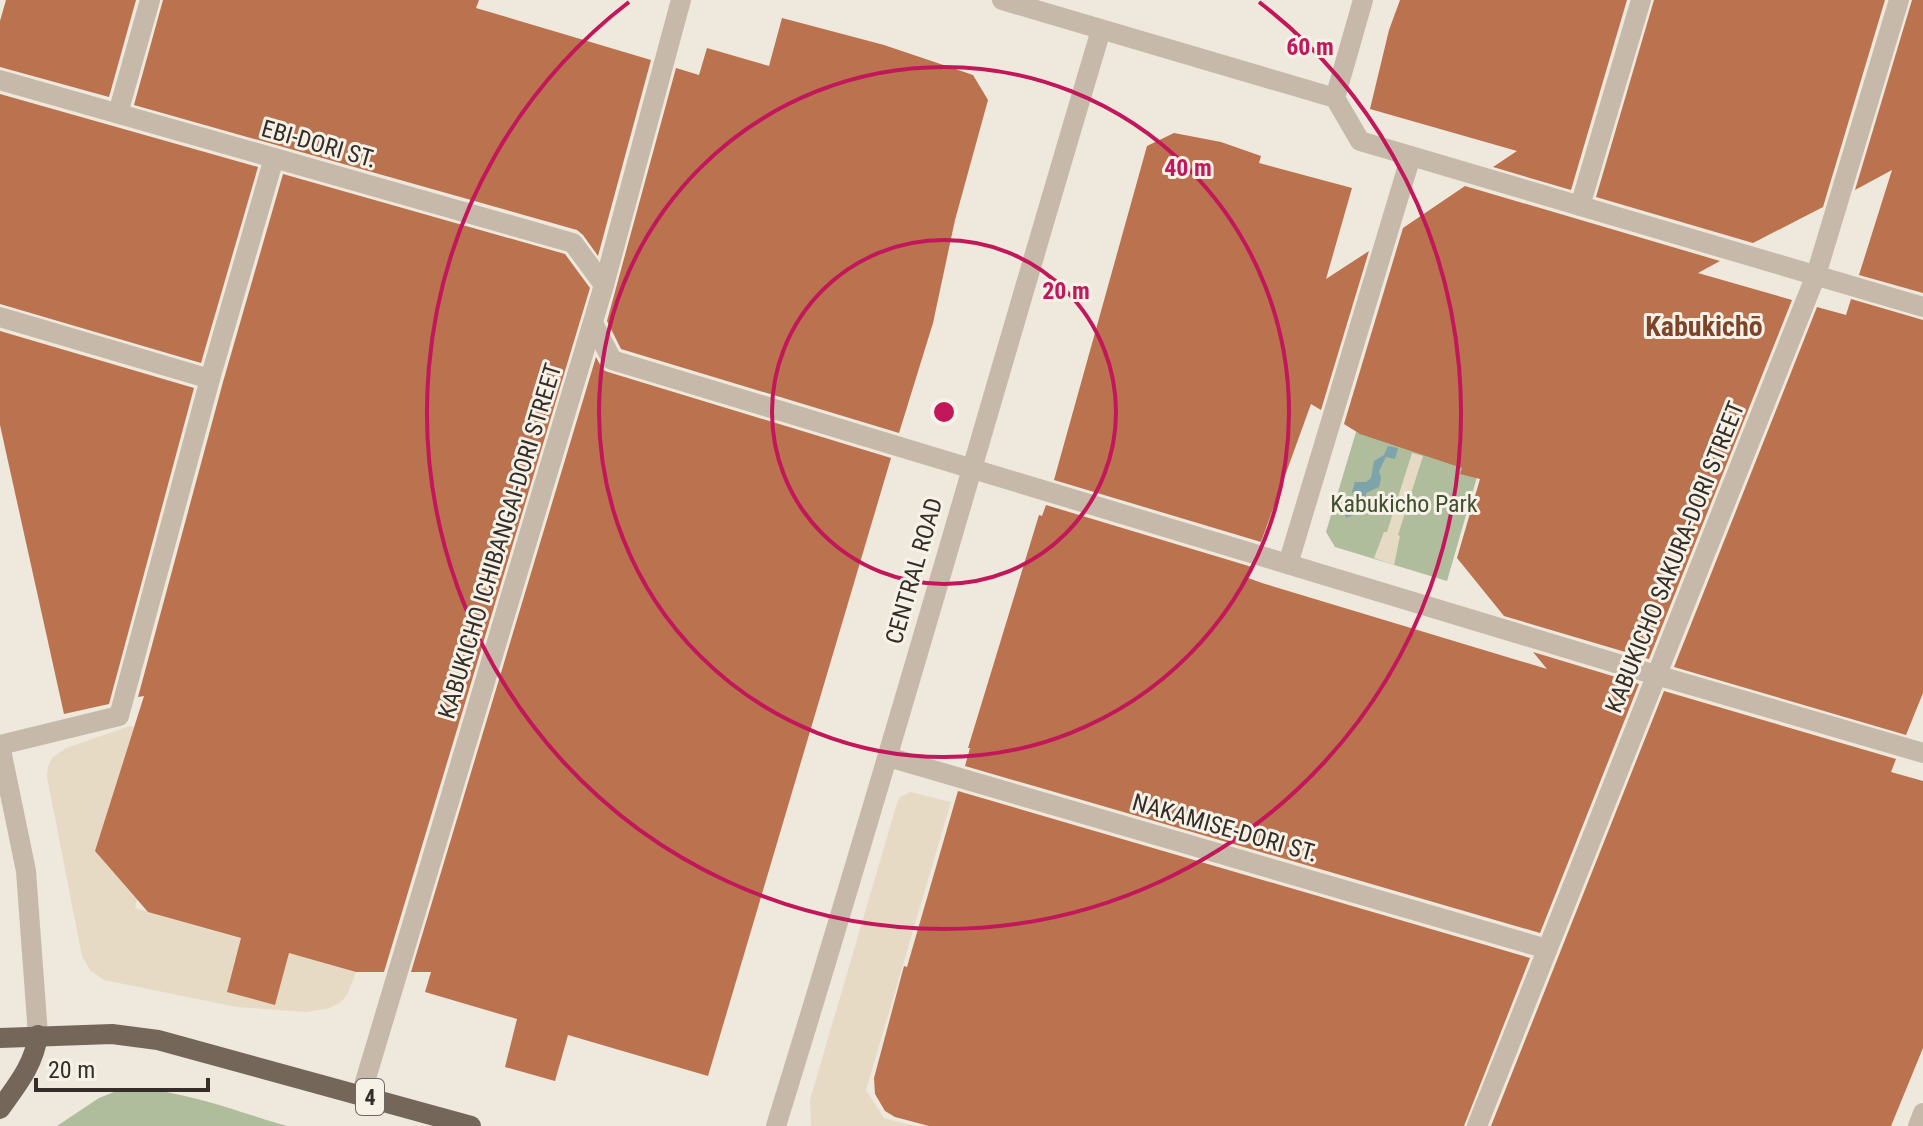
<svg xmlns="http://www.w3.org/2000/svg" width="1923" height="1126" viewBox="0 0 1923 1126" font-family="'Roboto Condensed',sans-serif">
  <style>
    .green { fill: #afbd9d }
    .plaza { fill: #e6dac4 }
    .water { fill: #7da4aa }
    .building { fill: #bb724f }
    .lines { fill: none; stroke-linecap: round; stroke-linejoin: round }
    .minor { stroke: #c6b9a9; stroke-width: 20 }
    .major { stroke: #75665a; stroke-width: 20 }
    .ring { fill: none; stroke: #c2185b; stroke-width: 4 }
    .labels { text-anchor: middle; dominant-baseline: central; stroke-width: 6; stroke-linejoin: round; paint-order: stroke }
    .shield { fill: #f7f2e8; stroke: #6e6862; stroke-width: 2 }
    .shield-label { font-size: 22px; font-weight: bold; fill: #342d28 }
    .street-label { font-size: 24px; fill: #342d28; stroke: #f7f2e8 }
    .park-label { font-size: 24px; fill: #41502e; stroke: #f7f2e8 }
    .quarter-label { font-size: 28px; font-weight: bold; fill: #7c4429; stroke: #f7f2e8 }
    .centre { fill: #c2185b; stroke: #f7f2e8; stroke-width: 4 }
    .ring-label { font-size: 24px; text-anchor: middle; font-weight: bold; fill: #c2185b; stroke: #f7f2e8; stroke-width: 6; stroke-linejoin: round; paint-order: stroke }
  </style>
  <rect width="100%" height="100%" fill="#efe8dc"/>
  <g class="green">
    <path d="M1492,425L1447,581L1335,547L1326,532L1356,432L1391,443Z"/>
    <path d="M124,1088C178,1088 235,1111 287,1126H57L99,1098Z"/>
  </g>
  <g class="plaza">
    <path d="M1412,453L1423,456L1398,535L1400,536L1394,565L1374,558L1384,532H1387Z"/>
    <path d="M130,726L134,727L95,851L137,900L135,908L356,972L347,995L341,1002L330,1008L307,1012L237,1007L104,980L90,970L82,956L47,777L48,767L52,758L66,748Z"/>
    <path d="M910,792L951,802L866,1090L884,1118L915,1126H811L810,1100L897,803L900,797Z"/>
  </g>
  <path class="water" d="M1388,446L1398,448L1395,459L1386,457L1379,471L1381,478L1379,487L1366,493L1365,510L1346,518L1344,511L1347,505L1356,502L1352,492L1355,482H1366L1371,478L1374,461L1384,455Z"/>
  <g class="building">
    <path d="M6,0H136L109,97L0,67V21Z"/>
    <path d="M163,0H479L476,8L651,60L598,256L583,235L577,230L134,105Z"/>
    <path d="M1400,0H1627L1571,190L1493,167L1517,151L1370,109L1389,30Z"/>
    <path d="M1654,0H1885L1823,207L1753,243L1596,197Z"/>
    <path d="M1912,0H1923V293L1859,275L1892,170L1855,190Z"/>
    <path d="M782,18L884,45L973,75L988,100L955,220L933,323L899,433L621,349L607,321L676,68L699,75L707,48L769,66Z"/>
    <path d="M0,94L258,167L201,363L0,304Z"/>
    <path d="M1174,133L1221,142L1261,156L1259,163L1352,188L1326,279L1369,251L1321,410L1311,404L1261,542L1054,480L1147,146Z"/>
    <path d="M283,174L565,254L590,288L384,972H356L289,953L275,1005L227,992L241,938L148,912L95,851L144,696L138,697L223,382Z"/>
    <path d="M1465,186L1720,261L1698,273L1792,300L1649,659L1504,616L1457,558L1480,479L1460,474L1462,468L1360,434L1344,424L1403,228Z"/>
    <path d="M1851,299L1923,320V693L1906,735L1674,667L1817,307L1846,315Z"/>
    <path d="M0,331L194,388L109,704L64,714L0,425Z"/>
    <path d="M596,357L603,370L608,372L891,458L708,1076L568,1035L555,1081L505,1067L517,1019L425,992L431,972H411Z"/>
    <path d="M1046,505L1252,567L1248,578L1262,583L1547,669L1533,652L1639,684L1540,933L965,766L970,748H968L1039,515L1042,516Z"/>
    <path d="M1664,691L1896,759L1891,772L1923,781V1048L1891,1126H1491Z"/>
    <path d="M958,791L1530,958L1464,1126H929L895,1117L885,1111L875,1094L874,1078L904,966L907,967Z"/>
  </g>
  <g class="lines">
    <g class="minor">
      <path d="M1002,0L1335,98L1360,141L1923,307"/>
      <path d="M0,80L573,243L604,285"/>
      <path d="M1335,98L1363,0"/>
      <path d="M118,113L150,0"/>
      <path d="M1580,206L1641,0"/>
      <path d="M0,317L210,379"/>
      <path d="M593,323L612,360L1622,665L1923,753"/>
      <path d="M1288,564L1411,156"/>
      <path d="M0,745L119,716L210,379L274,158"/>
      <path d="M0,745L26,871L38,1035"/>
      <path d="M888,757L1547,949"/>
      <path d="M361,1095L604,285L681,0"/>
      <path d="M776,1126C889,762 992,395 1101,30"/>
      <path d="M1477,1126L1816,275L1899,0"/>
      <path d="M1918,1126L1923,1113"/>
    </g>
    <g class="major">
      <path d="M0,1038L112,1034L158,1040L471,1126"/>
      <path d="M0,1109C17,1085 34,1065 38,1035"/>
    </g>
  </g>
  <g class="ring">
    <circle cx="944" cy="412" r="172"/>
    <circle cx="944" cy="412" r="345"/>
    <path d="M1259 2A517 517 0 1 1 629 2"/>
  </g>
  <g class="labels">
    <rect class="shield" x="356" y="1079" width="28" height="36" rx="6"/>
    <g class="shield-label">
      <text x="370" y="1097">4</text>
    </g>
    <g class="street-label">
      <text transform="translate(319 144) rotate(16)">EBI-DORI ST.</text>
      <text transform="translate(500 541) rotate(-73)">KABUKICHO ICHIBANGAI-DORI STREET</text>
      <text transform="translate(1675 557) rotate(-68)">KABUKICHO SAKURA-DORI STREET</text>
      <text transform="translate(914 571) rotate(-74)">CENTRAL ROAD</text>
      <text transform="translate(1225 828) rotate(16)">NAKAMISE-DORI ST.</text>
    </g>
    <g class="park-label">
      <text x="1404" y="504">Kabukicho Park</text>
    </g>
    <g class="quarter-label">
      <text x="1704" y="326">Kabukichō</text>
    </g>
  </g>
  <circle cx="944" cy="412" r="12" class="centre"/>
  <g class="ring-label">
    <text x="1310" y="55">60 m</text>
    <text x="1188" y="176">40 m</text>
    <text x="1066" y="299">20 m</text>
  </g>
  <path d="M36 1078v12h172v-12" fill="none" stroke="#342d28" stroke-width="4"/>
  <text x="48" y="1078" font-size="24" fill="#342d28" stroke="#f7f2e8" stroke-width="6" paint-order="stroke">20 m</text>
</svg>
